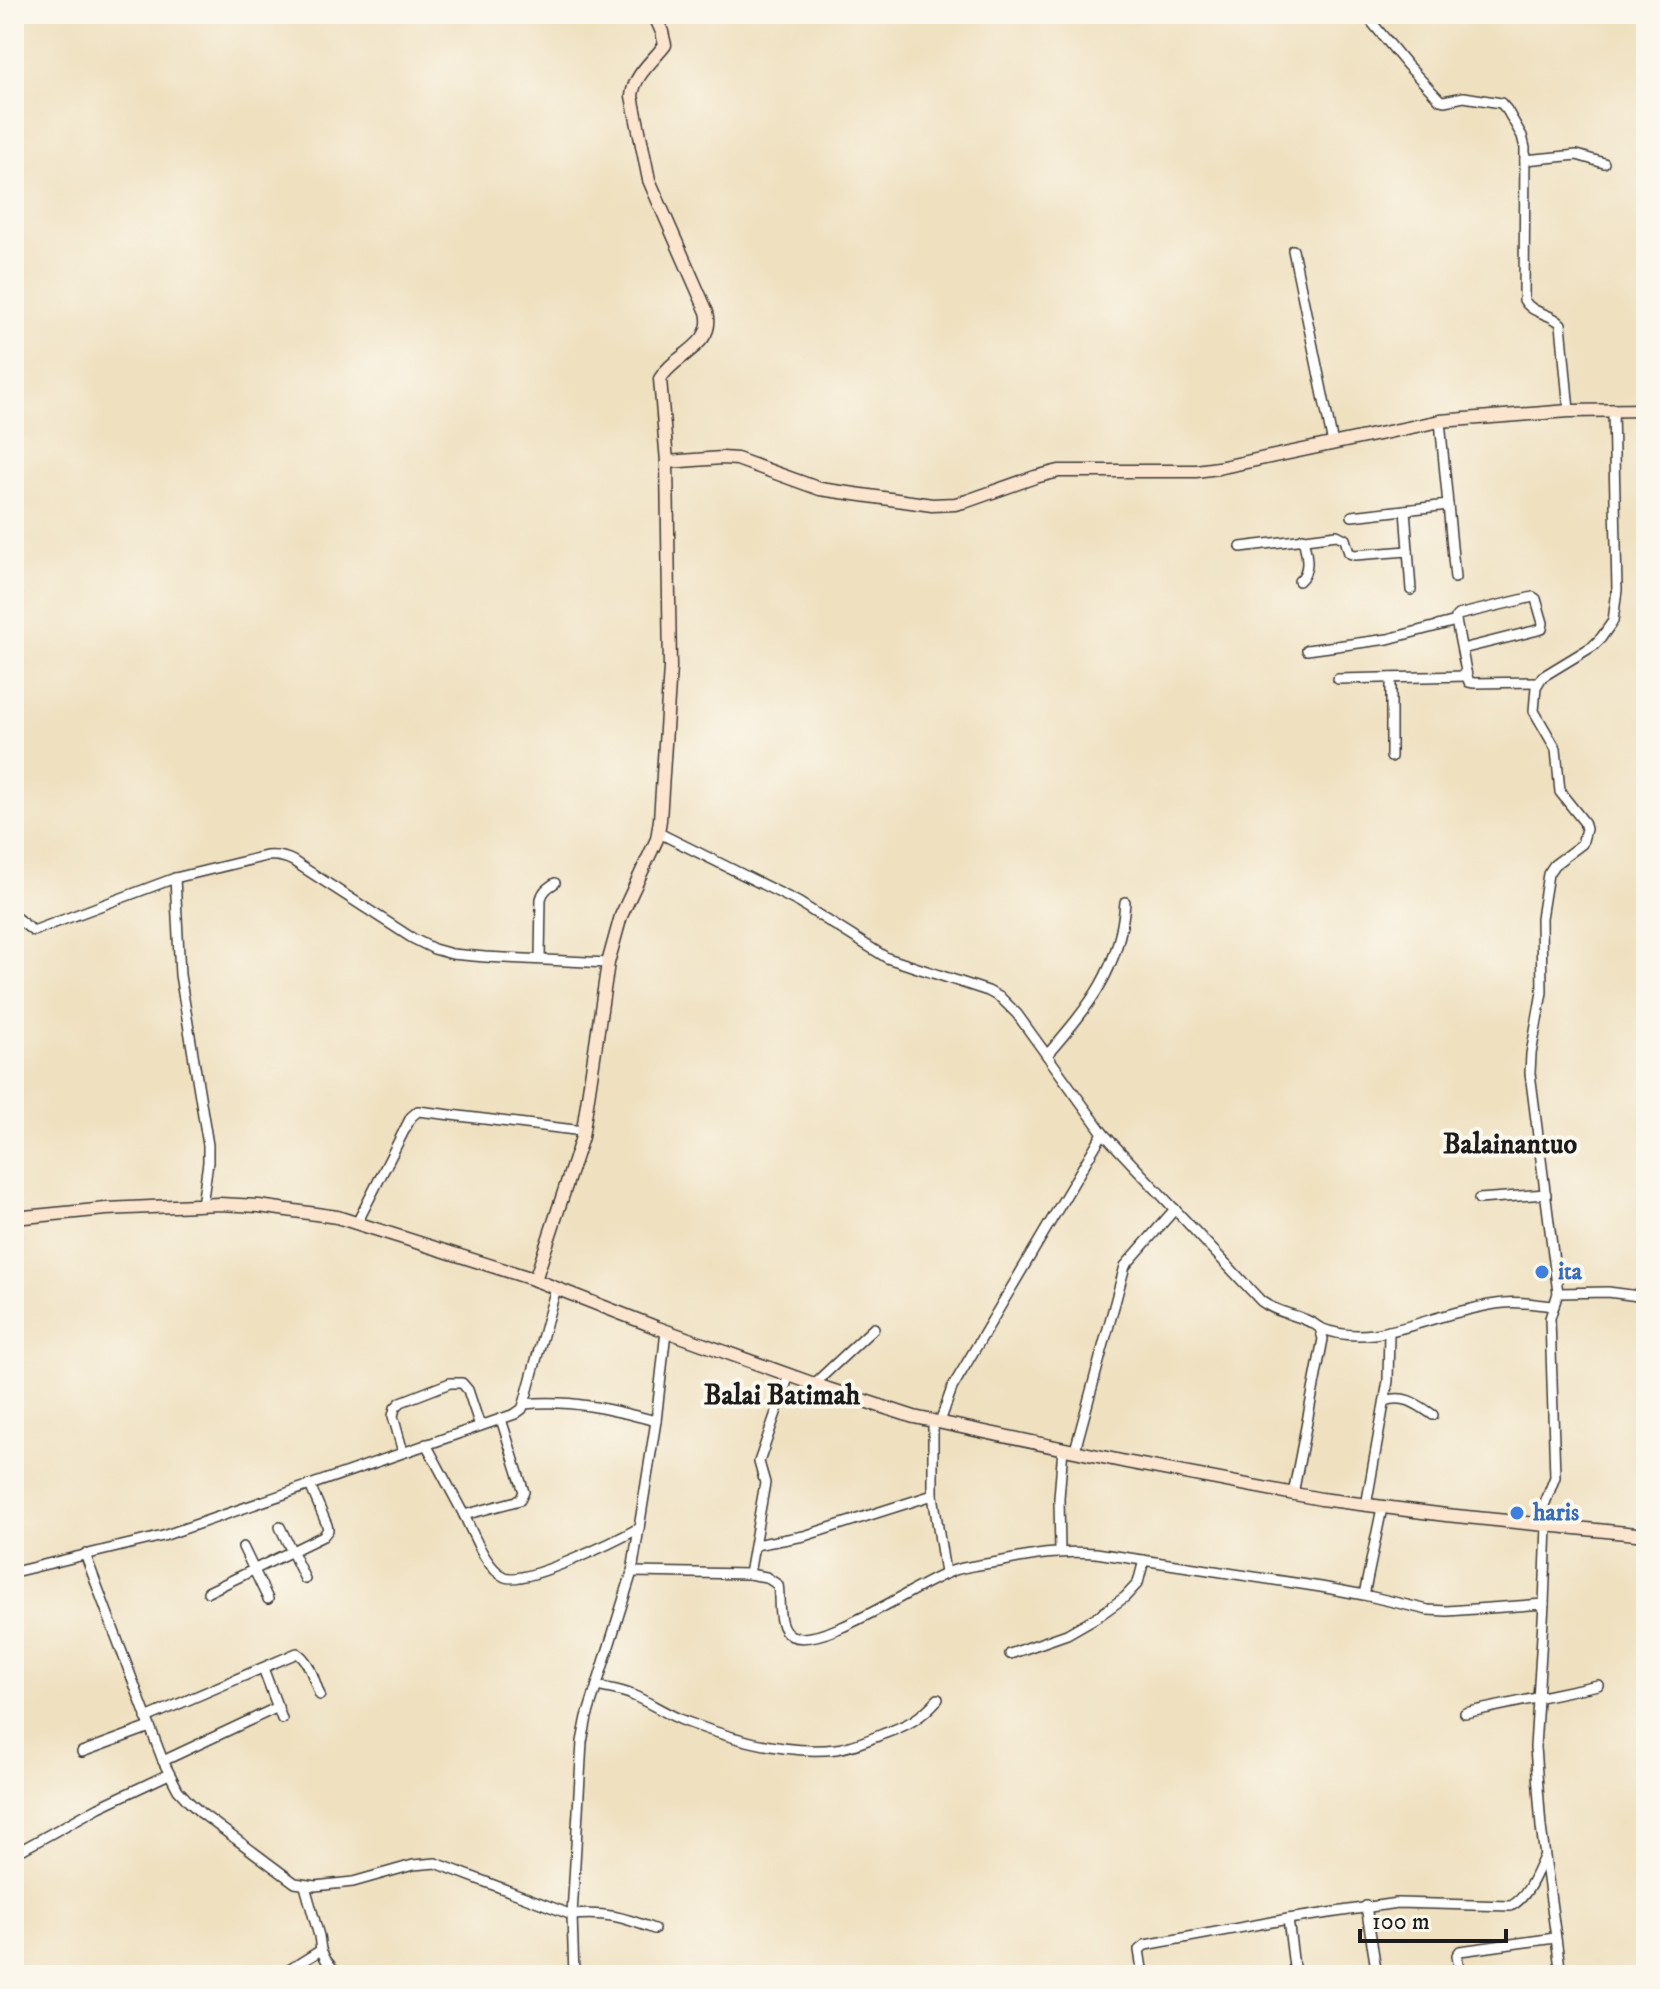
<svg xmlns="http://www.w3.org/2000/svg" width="1660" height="1989" viewBox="0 0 1660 1989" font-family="'IM FELL DW Pica',serif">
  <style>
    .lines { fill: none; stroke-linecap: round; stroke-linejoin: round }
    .street-casing { stroke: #3c3935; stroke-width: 12 }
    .secondary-casing { stroke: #3c3935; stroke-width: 15 }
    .street { stroke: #fff; stroke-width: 9 }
    .secondary { stroke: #fce5cf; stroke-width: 12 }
    .shop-dot { fill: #3f7fe0; stroke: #fbf7ec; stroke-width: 3 }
    .labels { text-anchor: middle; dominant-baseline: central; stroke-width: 8; stroke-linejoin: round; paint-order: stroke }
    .shop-label { font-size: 24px; font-weight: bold; fill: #366cbe; stroke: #fbf7ec; text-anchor: start }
    .quarter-label { font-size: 28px; font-weight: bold; fill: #1c1c1c; stroke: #fbf7ec }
  </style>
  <rect width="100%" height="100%" fill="#fbf7ec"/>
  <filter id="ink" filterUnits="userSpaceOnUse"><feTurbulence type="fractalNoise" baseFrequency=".0125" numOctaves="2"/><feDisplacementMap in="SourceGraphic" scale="16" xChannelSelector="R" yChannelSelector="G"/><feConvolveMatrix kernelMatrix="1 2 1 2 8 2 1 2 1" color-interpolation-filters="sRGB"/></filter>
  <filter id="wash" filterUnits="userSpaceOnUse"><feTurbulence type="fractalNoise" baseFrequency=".006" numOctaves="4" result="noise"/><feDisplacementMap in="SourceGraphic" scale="32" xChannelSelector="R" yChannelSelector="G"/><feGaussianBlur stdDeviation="1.8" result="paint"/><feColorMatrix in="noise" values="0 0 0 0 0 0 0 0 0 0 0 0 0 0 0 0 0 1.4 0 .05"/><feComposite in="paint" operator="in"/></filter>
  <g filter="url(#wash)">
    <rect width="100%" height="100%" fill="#efe0c0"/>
  </g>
  <g filter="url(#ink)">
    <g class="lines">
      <g class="street-casing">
        <g id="street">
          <path d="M1365,14L1407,65L1440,100L1444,101L1464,97L1501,103L1507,110L1522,136L1525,148L1524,300C1533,315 1550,312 1561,324L1569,411"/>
          <path d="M1525,160L1577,155L1604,163"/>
          <path d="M1293,250L1333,444"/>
          <path d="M1440,421L1455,578"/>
          <path d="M1405,510L1411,590"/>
          <path d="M1352,516L1448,505"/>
          <path d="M1241,547L1337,535L1345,539L1349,553L1355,555L1408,551"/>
          <path d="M1299,581C1312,570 1306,553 1303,538"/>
          <path d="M1456,621L1467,676L1469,682L1474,683L1538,682"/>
          <path d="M1307,650L1388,639L1456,621V617L1458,615L1533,597L1536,599L1543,623L1542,629L1462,649"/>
          <path d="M1338,679L1467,676"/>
          <path d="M1391,757V678"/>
          <path d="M659,833L798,902L887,958L988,991L1001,998L1017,1014L1103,1133L1261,1301C1279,1315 1303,1314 1320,1328L1323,1339L1293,1494"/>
          <path d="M175,878L180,975L208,1145V1162L202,1205"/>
          <path d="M14,916L33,931L175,878L266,856C276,855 284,856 293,861L412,938L434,949L452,954L485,957L608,963"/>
          <path d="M540,959L541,899C543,891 547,888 555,883"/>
          <path d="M1047,1055C1089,1006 1120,970 1125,902"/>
          <path d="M1479,1199L1546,1194"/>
          <path d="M357,1223L411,1117L418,1111L583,1131"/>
          <path d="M1558,1293L1608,1292L1646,1297"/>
          <path d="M1320,1328C1370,1348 1418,1320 1467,1310C1479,1307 1492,1304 1504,1303C1520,1301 1538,1305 1554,1306"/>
          <path d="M814,1384L874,1328"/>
          <path d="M1385,1401C1404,1394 1417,1404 1433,1415"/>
          <path d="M524,1404C571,1399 610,1409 656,1421"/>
          <path d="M933,1421V1495L945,1573"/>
          <path d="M940,1422L952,1388L1103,1133"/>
          <path d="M426,1444L464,1515L520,1500L524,1492L501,1419"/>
          <path d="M1075,1450L1125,1266L1175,1209"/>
          <path d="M403,1452L393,1416L395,1408L401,1402L450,1383H462L468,1390L480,1426"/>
          <path d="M1366,1506L1388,1381L1389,1331"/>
          <path d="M464,1515C473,1533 486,1569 505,1577C526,1585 618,1540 639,1528"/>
          <path d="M1537,1524L1555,1477L1550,1318L1558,1293L1530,1073L1531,1054L1542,992L1541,918L1548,874L1554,865L1582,844L1586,829L1584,822L1560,792L1556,749L1534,711L1536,687L1542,677L1593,646L1601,638L1613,621L1617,590L1613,410"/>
          <path d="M1547,1525L1544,1604L1535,1747L1541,1827L1561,1975"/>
          <path d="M280,1527L305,1579"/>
          <path d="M755,1545L804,1536L933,1495"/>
          <path d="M243,1547L268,1599"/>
          <path d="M1060,1551L1059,1498L1063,1448"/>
          <path d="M85,1554L163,1761L178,1790L189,1802L201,1813L295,1883L315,1886L353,1882L413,1865L436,1863L572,1915C606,1912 623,1917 654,1929"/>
          <path d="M14,1572L163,1536L515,1414L522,1409L524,1404L556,1288"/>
          <path d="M632,1572L749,1574L766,1577L778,1585C781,1600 775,1628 792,1636C824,1650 920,1581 955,1570C969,1566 984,1564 998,1562C1033,1555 1060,1550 1096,1553L1321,1587L1364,1595L1428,1610L1447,1611L1544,1604"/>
          <path d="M749,1574L765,1483L759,1462L789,1375"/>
          <path d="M208,1592L323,1536L328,1530L327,1525L310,1485"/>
          <path d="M1364,1595L1382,1508"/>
          <path d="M1010,1654L1067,1634L1100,1615L1125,1597L1138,1583L1144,1560"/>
          <path d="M263,1668L282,1719"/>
          <path d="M597,1686C608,1689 621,1690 632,1695C651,1703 667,1715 687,1722C732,1739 788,1755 836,1749C852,1747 868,1740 883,1734C908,1725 920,1719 938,1699"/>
          <path d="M1465,1713L1598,1685"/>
          <path d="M146,1718L297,1653C310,1661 314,1681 320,1695"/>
          <path d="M82,1752L150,1727"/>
          <path d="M163,1761L278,1707"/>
          <path d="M23,1849L99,1807L169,1774"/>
          <path d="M305,1886L319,1936L321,1950L326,1960L338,1975"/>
          <path d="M1366,1906L1377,1975"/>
          <path d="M1288,1919L1295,1975"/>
          <path d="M281,1975L321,1950"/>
          <path d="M574,1975L572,1915L582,1742L587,1717L632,1572L656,1421L666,1331"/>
          <path d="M1143,1975L1139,1950L1145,1945L1288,1919L1397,1903L1511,1906C1528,1897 1536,1874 1544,1857"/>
          <path d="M1460,1975L1457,1955L1460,1951L1555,1938"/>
        </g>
      </g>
      <g class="secondary-casing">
        <g id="secondary">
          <path d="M667,462L722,458L737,459L820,489L932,505L955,504L967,501L1035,477L1059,471H1196L1218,468L1440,421L1569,411L1646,410"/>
          <path d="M14,1218L106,1209L219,1204L259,1206L337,1217L530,1278L658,1328L828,1389L914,1417L1126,1462L1321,1499L1446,1515L1646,1535"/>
          <path d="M535,1280L582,1137L608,963L621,916L657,839L660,820L670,668L667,462L660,379C674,354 716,346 707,312L649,180L632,96C634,75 653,61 665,45L662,32L654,14"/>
        </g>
      </g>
      <use href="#street" class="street"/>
      <use href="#secondary" class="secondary"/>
    </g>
  </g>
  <g class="shop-dot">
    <circle cx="1542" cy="1272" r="8"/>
    <circle cx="1517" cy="1513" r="8"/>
  </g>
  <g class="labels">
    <g class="shop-label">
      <text x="1558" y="1272">ita</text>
      <text x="1533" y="1513">haris</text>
    </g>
    <g class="quarter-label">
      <text x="1510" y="1144">Balainantuo</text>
      <text x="782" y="1395">Balai Batimah</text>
    </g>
  </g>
  <rect width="1660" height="1989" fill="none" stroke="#fbf7ec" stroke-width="48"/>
  <path d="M1360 1929v12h146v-12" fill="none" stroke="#1c1c1c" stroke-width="4"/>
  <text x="1372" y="1929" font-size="24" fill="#1c1c1c" stroke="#fbf7ec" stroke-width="6" paint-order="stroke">100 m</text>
</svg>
